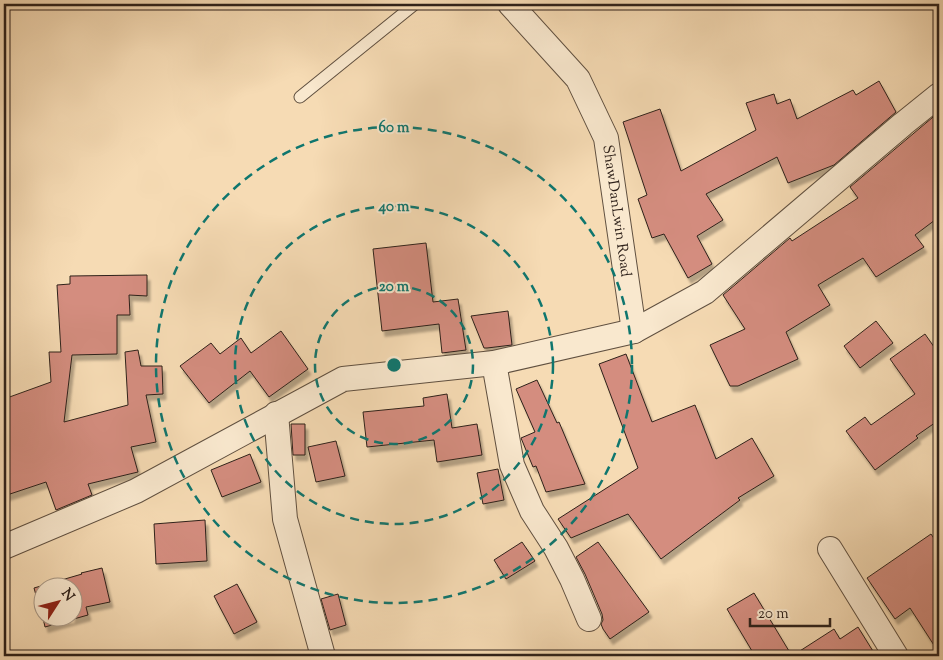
<svg xmlns="http://www.w3.org/2000/svg" width="943" height="660" viewBox="0 0 943 660" font-family="'Sorts Mill Goudy',serif">
  <style>
    .building { fill: #d48d7f; stroke: #2e211a; filter: url(#shadow) }
    .lines { fill: none; stroke-linecap: round; stroke-linejoin: round }
    .service-casing { stroke: #605040; stroke-width: 13 }
    .minor-casing { stroke: #605040; stroke-width: 26 }
    .service { stroke: #f9e8ce; stroke-width: 11 }
    .minor { stroke: #f9e8ce; stroke-width: 24 }
    .ring { fill: none; stroke: #0f766e; stroke-width: 2.5; stroke-dasharray: 9 6 }
    .labels { text-anchor: middle; dominant-baseline: central; stroke-width: 4; stroke-linejoin: round; paint-order: stroke }
    .street-label { font-size: 15px; fill: #2e211a; stroke: #f9e8ce }
    .centre { fill: #0f766e; stroke: #f9e8ce; stroke-width: 2.5 }
    .ring-label { font-size: 15px; text-anchor: middle; font-weight: bold; fill: #0f766e; stroke: #f9e8ce; stroke-width: 4; stroke-linejoin: round; paint-order: stroke }
  </style>
  <defs>
    <filter id="shadow"><feDropShadow dx="3" dy="5.5" stdDeviation="1" flood-color="#0004"/></filter>
  </defs>
  <rect width="100%" height="100%" fill="#f6dbb4"/>
  <filter id="stains"><feTurbulence type="fractalNoise" baseFrequency=".004" numOctaves="4"/><feColorMatrix values="0 0 0 0 .2 0 0 0 0 .09 0 0 0 0 .02 0 0 0 .5 -.17"/></filter>
  <radialGradient id="worn" r=".72"><stop offset=".6" stop-color="#630" stop-opacity="0"/><stop offset="1" stop-color="#630" stop-opacity=".3"/></radialGradient>
  <g class="building">
    <path d="M879,81L896,112L834,165L788,183L777,157L706,194L723,220L697,236L712,264L688,278L664,234L652,238L638,199L647,195L623,122L660,109L681,171L756,130L746,103L774,94L777,104L790,99L797,119L853,90L856,95Z"/>
    <path d="M939,112V217L915,235L924,247L876,277L863,258L818,285L830,305L786,332L798,359L738,386H730L710,345L745,329L723,295L790,238L792,241L858,198L850,187Z"/>
    <path d="M426,243L433,302L458,299L466,350L442,353L439,324L382,331L373,249Z"/>
    <path d="M147,275V296L129,295L130,315H117V354L72,355L64,422L128,405L125,352L138,350L141,366H162L163,394L146,395L156,442L131,447L138,472L88,484L92,495L56,510L46,482L4,496V399L51,382L49,352H61L57,285L70,284V276Z"/>
    <path d="M508,311L512,345L487,348H484L471,316Z"/>
    <path d="M876,321L893,343L860,368L844,346Z"/>
    <path d="M281,331L308,369L269,397L250,371L209,403L180,366L211,343L220,354L241,338L251,353Z"/>
    <path d="M925,334L939,354V420L916,436L918,438L875,470L846,431L865,417L871,425L915,394L890,359Z"/>
    <path d="M626,354L652,422L695,405L716,459L752,438L774,476L738,498L740,500L661,559L628,514L571,538L558,519L638,468L599,364Z"/>
    <path d="M537,380L557,423L559,422L585,484L546,492L536,466L533,467L521,438L535,432L516,389Z"/>
    <path d="M447,394L452,428L477,424L482,455L437,462L434,440L367,447L363,412L424,406L423,398Z"/>
    <path d="M291,424H305V455H293Z"/>
    <path d="M336,441L345,476L316,482L308,447Z"/>
    <path d="M250,454L261,482L222,497L211,470Z"/>
    <path d="M498,469L504,500L483,504L477,473Z"/>
    <path d="M205,520L207,561L156,564L154,524Z"/>
    <path d="M931,534L939,546V653L910,608L895,619L867,578Z"/>
    <path d="M522,542L535,561L506,579L494,560Z"/>
    <path d="M598,542L649,612L610,639L603,629L601,624L603,620L602,614L585,574L576,557Z"/>
    <path d="M102,568L110,602L86,607L88,615L45,627L43,618H72V588H42V617L34,588L82,574L81,573Z"/>
    <path d="M237,584L257,622L234,634L214,596Z"/>
    <path d="M754,593L792,656L834,629L840,639L858,627L876,656H755L727,609Z"/>
    <path d="M338,594L346,625L330,630L321,599Z"/>
  </g>
  <g class="lines">
    <g class="service-casing">
      <path id="service" d="M300,97L415,4"/>
    </g>
    <g class="minor-casing">
      <g id="minor">
        <path d="M510,4L578,79L606,138L634,331"/>
        <path d="M494,363L512,465L532,511L556,548L572,579L589,619"/>
        <path d="M276,414L285,519L323,656"/>
        <path d="M4,547L136,491L343,379L494,363L634,331L705,292L903,124L939,95"/>
        <path d="M830,549L896,656"/>
      </g>
    </g>
    <use href="#service" class="service"/>
    <use href="#minor" class="minor"/>
  </g>
  <g class="ring">
    <circle cx="394" cy="365" r="79"/>
    <circle cx="394" cy="365" r="159"/>
    <circle cx="394" cy="365" r="238"/>
  </g>
  <g class="labels">
    <g class="street-label">
      <text transform="translate(616 211) rotate(82)">ShawDanLwin Road</text>
    </g>
  </g>
  <circle cx="394" cy="365" r="8" class="centre"/>
  <g class="ring-label">
    <text x="394" y="132">60 m</text>
    <text x="394" y="211">40 m</text>
    <text x="394" y="291">20 m</text>
  </g>
  <rect width="943" height="660" fill="none" stroke="#f6dbb4" stroke-width="20"/>
  <rect x="5" y="5" width="933" height="650" fill="none" stroke="#2e211a" stroke-width="2.5"/>
  <rect x="10" y="10" width="923" height="640" fill="none" stroke="#2e211a"/>
  <g transform="translate(58 602) rotate(54)"><circle r="24" fill="#f9e8ce" stroke="#a89886"/>
  <path d="M0-4L9 19L0 12L-9 19Z" fill="#8f2418"/>
  <text y="-8" font-size="14" font-weight="bold" text-anchor="middle" fill="#2e211a">N</text>
  </g>
  <path d="M750 618v8h80v-8" fill="none" stroke="#2e211a" stroke-width="2.5"/>
  <text x="758" y="618" font-size="15" fill="#2e211a" stroke="#f9e8ce" stroke-width="4" paint-order="stroke">20 m</text>
  <rect width="100%" height="100%" filter="url(#stains)"/>
  <rect width="100%" height="100%" fill="url(#worn)"/>
</svg>
